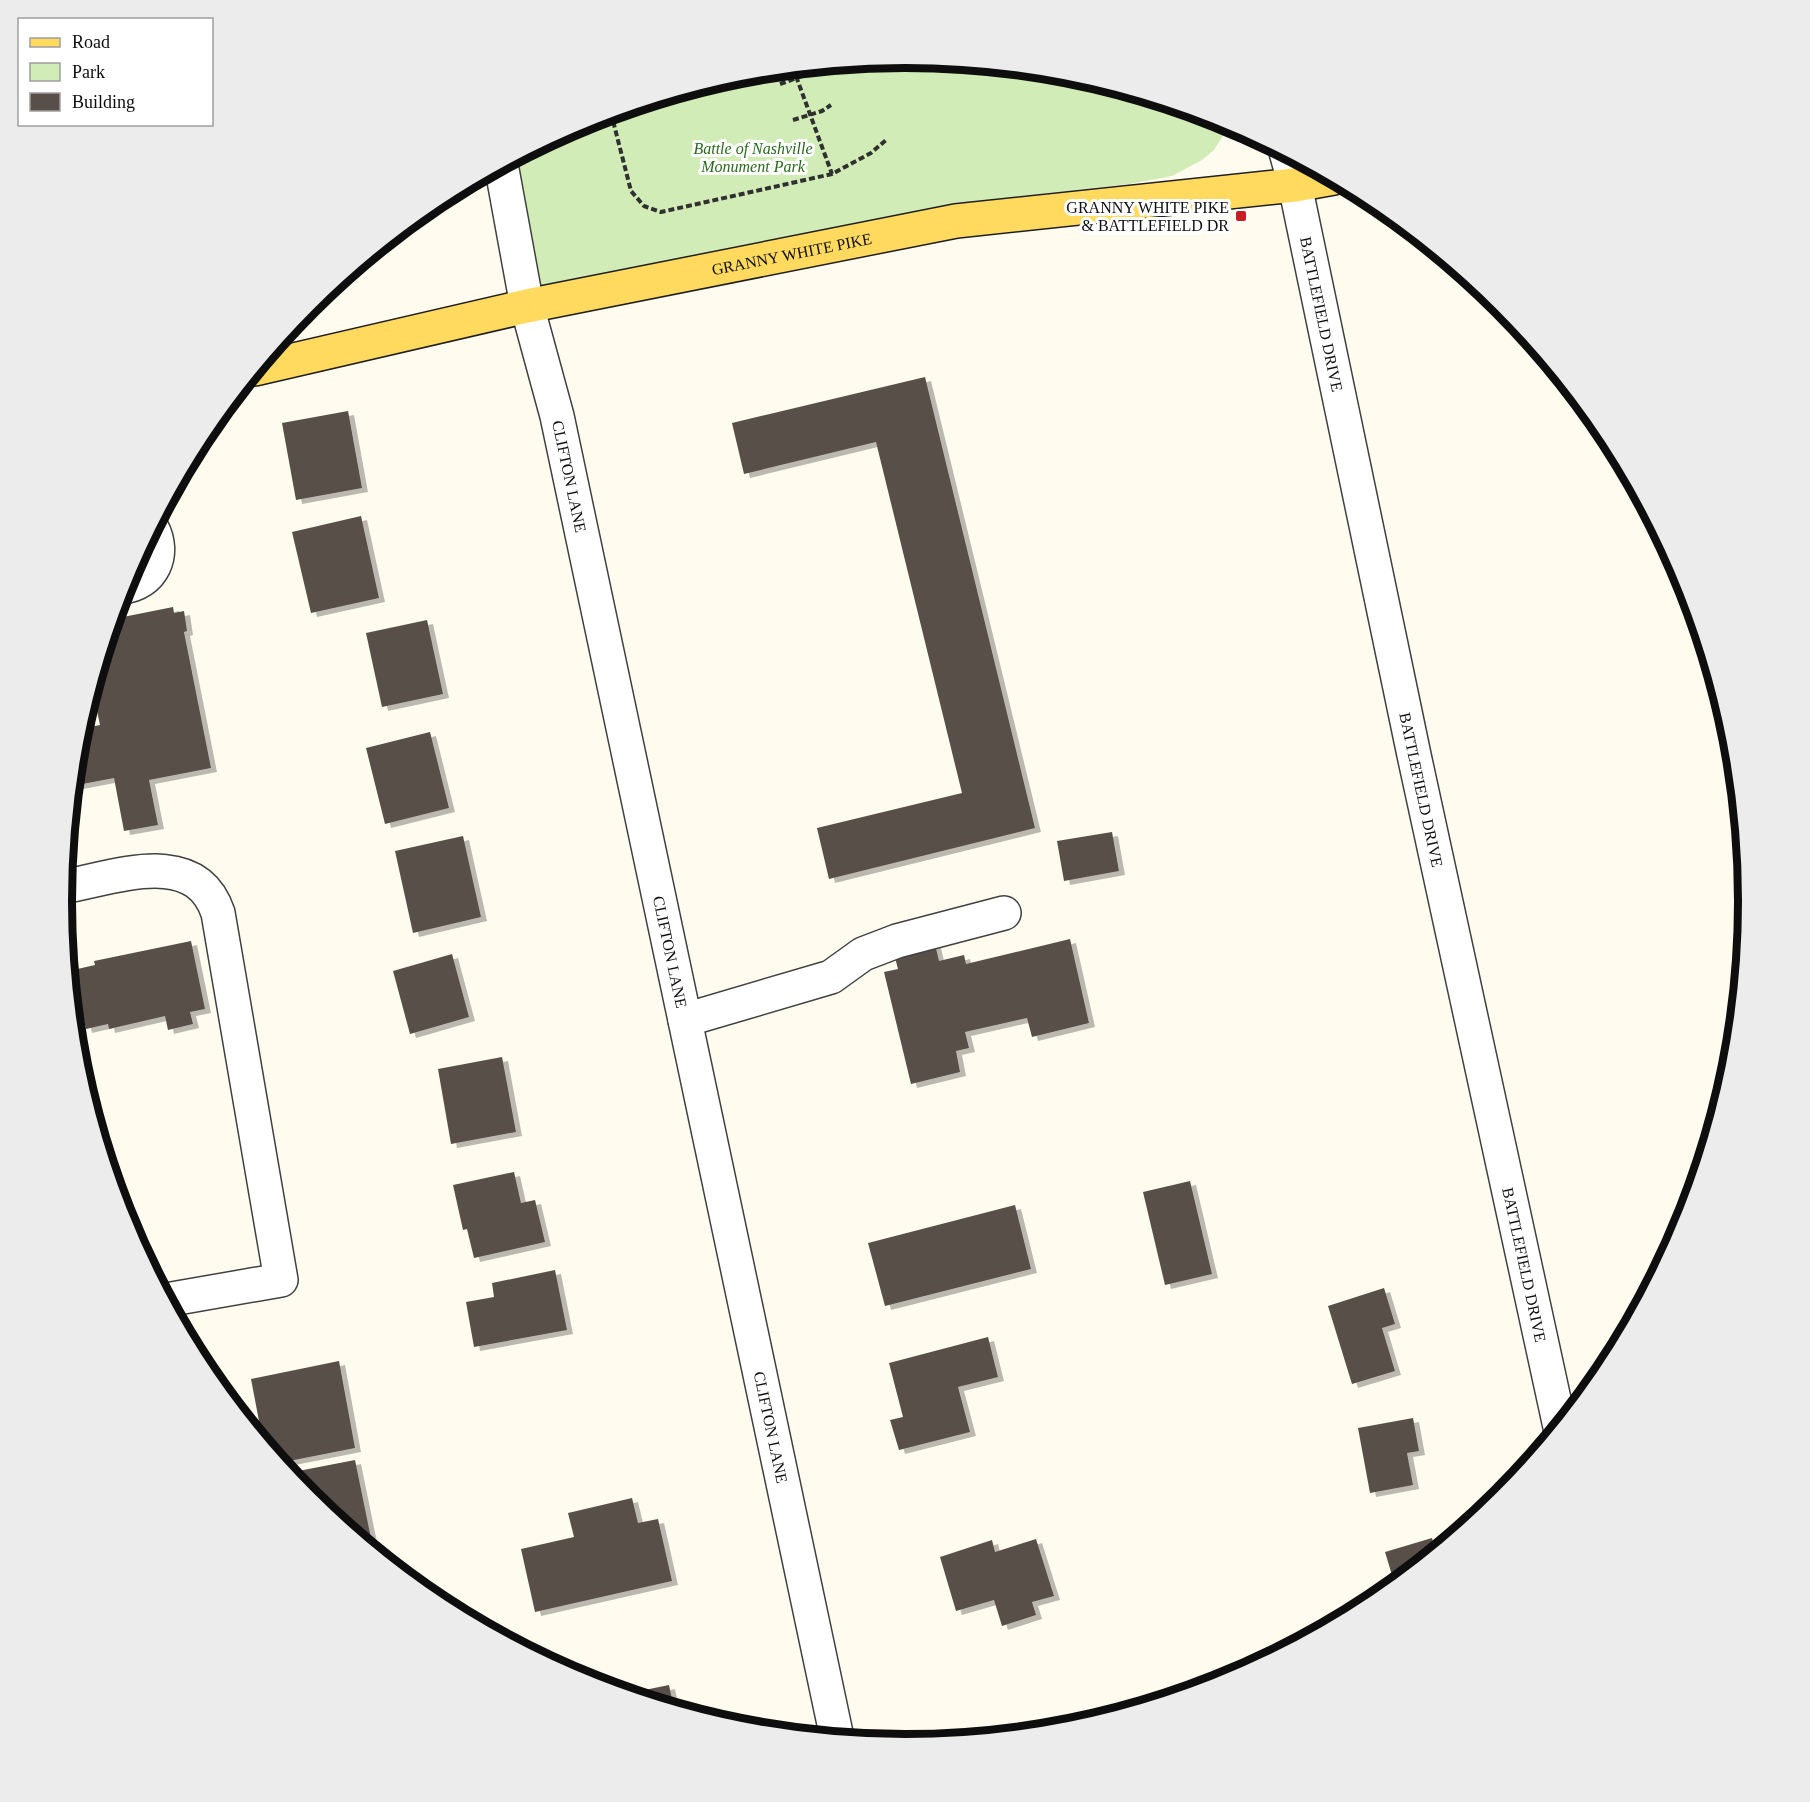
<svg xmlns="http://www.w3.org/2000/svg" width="1810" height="1802" viewBox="0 0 1810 1802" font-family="Georgia,serif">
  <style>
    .green { fill: #d1ecb6 }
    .building { fill: #584f4a; filter: url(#shadow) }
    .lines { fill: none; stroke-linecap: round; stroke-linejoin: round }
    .minor-casing { stroke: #414141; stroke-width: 36 }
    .major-casing { stroke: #1f1f1f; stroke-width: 36 }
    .path { stroke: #303030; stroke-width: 4; stroke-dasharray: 6 3; stroke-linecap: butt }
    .minor { stroke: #fff; stroke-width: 33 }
    .major { stroke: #ffda5f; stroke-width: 33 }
    .poi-dot { fill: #c81c22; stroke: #fff; stroke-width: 2 }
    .labels { text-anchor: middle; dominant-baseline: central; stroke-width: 6; stroke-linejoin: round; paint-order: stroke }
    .park-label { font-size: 16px; font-style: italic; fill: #296b1a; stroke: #fff }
    .poi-label { font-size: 16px; fill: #0e0e0e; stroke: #fff; text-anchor: end }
    .street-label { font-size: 16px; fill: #0e0e0e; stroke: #fff }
    .rim { fill: none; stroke: #0e0e0e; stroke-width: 8 }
  </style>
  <defs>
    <filter id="shadow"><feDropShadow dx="6" dy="4" stdDeviation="0" flood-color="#0004"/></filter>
  </defs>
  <rect width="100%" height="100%" fill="#fffcef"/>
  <path class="green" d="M905,57L1070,73L1231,123L1214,150L1202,160L1172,176L1129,184L961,203L541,287L514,158L582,121L741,73Z"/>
  <g class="building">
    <path d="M925,377L1035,828L829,879L817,828L962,793L876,442L744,474L732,423Z"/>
    <path d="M348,411L362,488L296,500L282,423Z"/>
    <path d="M361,516L379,598L311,613L292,532Z"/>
    <path d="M173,607L174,613L184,611L187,631L184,632L211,768L149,780L158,825L124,831L114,778L72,786L77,736L79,729L100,725L92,687L113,619Z"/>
    <path d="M427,620L443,694L382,707L366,633Z"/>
    <path d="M430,732L449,808L385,824L366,748Z"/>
    <path d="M1112,832L1119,871L1064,881L1057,841Z"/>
    <path d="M463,836L481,917L413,933L395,851Z"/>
    <path d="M1070,939L1089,1023L1032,1037L1027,1018L965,1032L969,1048L956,1051L960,1072L911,1084L884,972L898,969L893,950L934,940L939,961L964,955L966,964Z"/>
    <path d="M191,941L205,1009L190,1012L193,1024L168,1030L165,1016L109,1029L108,1024L86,1029L73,970L95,965L94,961Z"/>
    <path d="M452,954L469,1017L410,1034L393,971Z"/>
    <path d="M502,1057L516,1132L451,1144L438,1069Z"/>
    <path d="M514,1172L521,1203L535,1200L545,1242L474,1258L467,1229L463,1230L453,1185Z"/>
    <path d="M1190,1181L1212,1274L1165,1285L1143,1192Z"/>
    <path d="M1015,1205L1031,1269L885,1306L868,1243Z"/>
    <path d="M555,1270L567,1330L474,1347L466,1302L494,1297L492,1283Z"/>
    <path d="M1384,1288L1395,1324L1382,1328L1395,1371L1352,1384L1328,1306Z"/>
    <path d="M988,1337L998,1377L958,1387L970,1432L899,1450L890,1420L903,1417L889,1363Z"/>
    <path d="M339,1361L355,1448L279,1463L247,1424L259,1421L251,1379Z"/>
    <path d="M1413,1418L1419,1451L1407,1453L1413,1485L1370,1493L1358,1428Z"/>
    <path d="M355,1460L373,1548L370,1549L308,1498L288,1473Z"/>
    <path d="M632,1498L638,1523L658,1519L672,1581L535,1612L521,1549L574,1537L568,1513Z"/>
    <path d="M1432,1538L1436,1552L1395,1585L1385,1552Z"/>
    <path d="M1036,1539L1054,1596L1032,1602L1036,1615L1002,1626L994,1600L956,1611L940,1557L992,1540L995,1552Z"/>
    <path d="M669,1685L674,1709L625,1694Z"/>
  </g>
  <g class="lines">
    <g class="minor-casing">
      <g id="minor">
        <path id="s1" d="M1286,152L1295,185L1414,755L1560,1427"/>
        <path id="s2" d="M501,164L527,306L557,416L837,1738"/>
        <path d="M122,587C153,584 166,554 152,528"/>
        <path d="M62,887C114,878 195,845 218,913L281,1280L166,1300"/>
        <path d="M685,1020L831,977L863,954L897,941L1004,913"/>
      </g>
    </g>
    <g class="major-casing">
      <g id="major">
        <path id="s3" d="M255,369L527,306L956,221L1295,185L1334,178"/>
      </g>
    </g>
    <g class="path">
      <path d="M793,68L832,174"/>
      <path d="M780,84L811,73"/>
      <path d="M611,113L631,191L644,206L661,212L832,174L871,153L886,140"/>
      <path d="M793,120L822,111L831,105"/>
    </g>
    <use href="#minor" class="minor"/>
    <use href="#major" class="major"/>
  </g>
  <rect class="poi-dot" x="1235" y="210" width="12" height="12" rx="3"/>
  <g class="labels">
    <g class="park-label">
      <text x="753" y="148">Battle of Nashville<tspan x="753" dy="18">Monument Park</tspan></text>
    </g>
    <g class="poi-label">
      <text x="1229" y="207">GRANNY WHITE PIKE<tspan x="1229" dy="18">&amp; BATTLEFIELD DR</tspan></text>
    </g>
    <g class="street-label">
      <text stroke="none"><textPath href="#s3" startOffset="549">GRANNY WHITE PIKE</textPath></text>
      <text stroke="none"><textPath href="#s1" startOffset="166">BATTLEFIELD DRIVE</textPath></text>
      <text stroke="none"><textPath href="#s2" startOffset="320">CLIFTON LANE</textPath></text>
      <text stroke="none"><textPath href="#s1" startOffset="652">BATTLEFIELD DRIVE</textPath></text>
      <text stroke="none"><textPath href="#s2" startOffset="806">CLIFTON LANE</textPath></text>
      <text stroke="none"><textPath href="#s1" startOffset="1138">BATTLEFIELD DRIVE</textPath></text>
      <text stroke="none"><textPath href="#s2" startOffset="1292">CLIFTON LANE</textPath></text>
    </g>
  </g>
  <path d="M0 0H1810V1802H0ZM72 901a833 833 0 1 1 1666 0a833 833 0 1 1-1666 0Z" fill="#ececec" fill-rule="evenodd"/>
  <path class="rim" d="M72 901a833 833 0 1 1 1666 0a833 833 0 1 1-1666 0Z"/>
  <rect x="18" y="18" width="195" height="108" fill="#ffffff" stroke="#9f9f9f" stroke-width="1.5"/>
  <rect x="30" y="38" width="30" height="9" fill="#ffda5f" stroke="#9f9f9f" stroke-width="1.5"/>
  <text x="72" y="48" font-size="18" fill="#0e0e0e">Road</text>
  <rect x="30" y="63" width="30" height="18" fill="#d1ecb6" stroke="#9f9f9f" stroke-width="1.5"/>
  <text x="72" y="78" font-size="18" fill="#0e0e0e">Park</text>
  <rect x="30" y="93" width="30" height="18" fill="#584f4a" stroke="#9f9f9f" stroke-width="1.5"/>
  <text x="72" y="108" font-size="18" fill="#0e0e0e">Building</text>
</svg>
